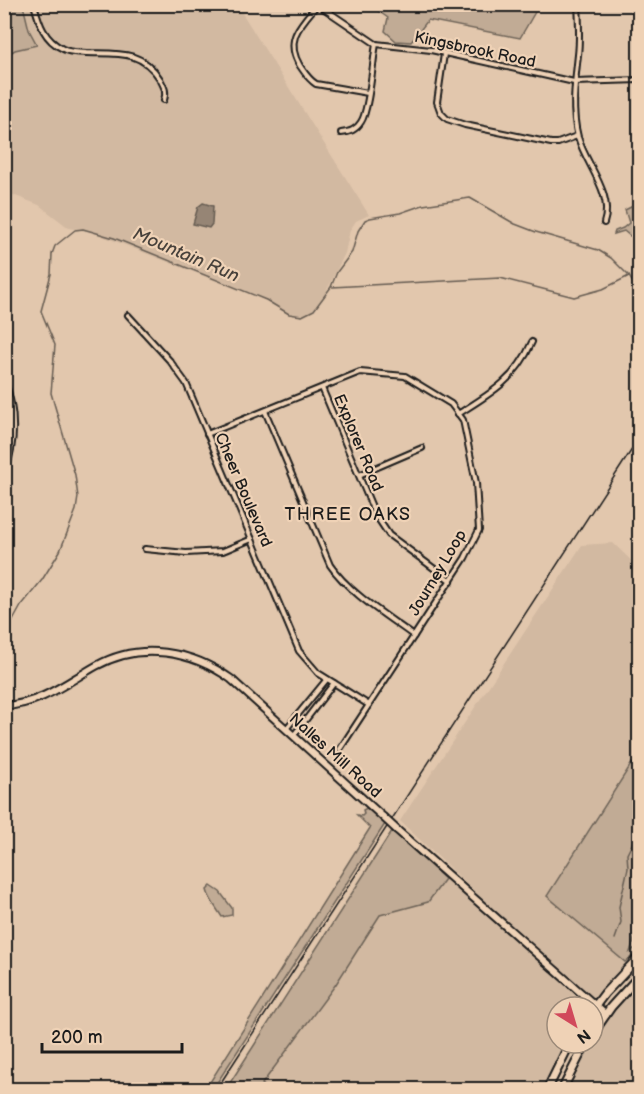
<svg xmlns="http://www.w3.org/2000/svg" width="644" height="1094" viewBox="0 0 644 1094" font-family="'Balsamiq Sans',sans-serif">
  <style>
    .built { fill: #d2b9a1 }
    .green { fill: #c1ab95; stroke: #6e6458; stroke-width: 1.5 }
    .water { fill: #968575; stroke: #655b51; stroke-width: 1.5 }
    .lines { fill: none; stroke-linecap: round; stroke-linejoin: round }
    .stream { stroke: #655b51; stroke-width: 1.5 }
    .street-casing { stroke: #1c1c1c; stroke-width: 8 }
    .secondary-casing { stroke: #1c1c1c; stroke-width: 10 }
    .primary-casing { stroke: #1c1c1c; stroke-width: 11 }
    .street { stroke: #efd2b6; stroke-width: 4 }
    .secondary { stroke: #efd2b6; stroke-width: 6 }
    .primary { stroke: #efd2b6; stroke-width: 7 }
    .rail { stroke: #1c1c1c; stroke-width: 1.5 }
    .secondary-bridge-casing { stroke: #1c1c1c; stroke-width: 10; stroke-linecap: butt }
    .secondary-bridge { stroke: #efd2b6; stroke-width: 6 }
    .labels { text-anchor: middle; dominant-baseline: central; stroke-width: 4.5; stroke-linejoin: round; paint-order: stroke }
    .street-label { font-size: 16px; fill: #1c1c1c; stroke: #efd2b6 }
    .water-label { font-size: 18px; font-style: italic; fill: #47413b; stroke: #efd2b6 }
    .neighbourhood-label { font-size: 18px; letter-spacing: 1.5px; fill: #1c1c1c; stroke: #efd2b6 }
  </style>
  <rect width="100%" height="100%" fill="#e2c7ad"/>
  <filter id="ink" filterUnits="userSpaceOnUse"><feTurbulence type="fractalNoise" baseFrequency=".0167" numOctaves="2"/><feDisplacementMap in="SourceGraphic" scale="12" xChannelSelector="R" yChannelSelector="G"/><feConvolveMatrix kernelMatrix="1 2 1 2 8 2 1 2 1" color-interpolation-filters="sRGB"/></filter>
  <g filter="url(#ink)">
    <g class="built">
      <path d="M26,5H237L369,215L356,221L350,230L345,253L325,294L314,310L302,316L289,314L272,303L92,232L69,228L39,205L8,193L4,190V56L26,21Z"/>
      <path d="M613,543L639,568V752L547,896L626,963L598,995L594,997L585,995L400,821L582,545Z"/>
      <path d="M445,879L595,1007H557V1043H570L547,1089L268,1090L262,1084L336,984L380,915L428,902Z"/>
      <path d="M639,975V1089L562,1090L587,1043H593V1033Z"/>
    </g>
    <g class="green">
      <path d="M5,4L23,5L29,30L37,45L15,50L5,56Z"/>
      <path d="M370,5H539L520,38L428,20L411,42L396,41L385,31L388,18Z"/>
      <path d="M639,191C640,205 644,228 630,236L624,231L614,234L615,231L623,228L629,223L625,210L635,205V199Z"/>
      <path d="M632,763L640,768L639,925L630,952L636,947L639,937L640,950L625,962L547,896Z"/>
      <path d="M369,807L385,824L213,1089L205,1090L370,828L357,815L362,816L364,814L363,810Z"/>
      <path d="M392,831L445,879L428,902L380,915L336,984L262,1084L268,1089H226Z"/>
      <path d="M211,886L220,892L232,908V915L222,917C217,909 209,899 207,890Z"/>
    </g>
    <path class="water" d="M203,203L213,206L212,224L209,228L193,224L198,207Z"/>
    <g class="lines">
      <g class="stream">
        <path d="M332,287L500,278L574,297L603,289L629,276"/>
        <path d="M4,637L21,606L42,580L60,551L76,510L78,497L75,475L51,393L55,345L41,311L51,274L52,254L55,246L75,230L83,229L114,238L266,300L289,314L302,316L314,310L331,287L337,272L352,252L358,231L365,220L370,218L400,213L423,205L470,198L515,224L536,232L598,250L611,258L629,276L640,295"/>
        <path d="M615,939L621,922L619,907L628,868L627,854L632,844L640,816"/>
      </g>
      <g class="street-casing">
        <g id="street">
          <path d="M34,4C39,23 44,40 63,49C70,53 78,52 86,53C116,54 141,49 160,79C164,87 167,91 164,100"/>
          <path d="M317,4L376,44L431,50L574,82L640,80"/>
          <path d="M578,4C579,21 580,38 578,55C575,82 571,110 578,137C586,165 614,194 604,223"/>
          <path d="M317,5C300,25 284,40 300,66C305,73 308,79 316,84L368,93"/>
          <path d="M444,54L437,102L441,113L447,119L465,125L551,143H558L577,136"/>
          <path d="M341,133C350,132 356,130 361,122C369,111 373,60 376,44"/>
          <path d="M128,315L170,361L186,383L299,651L318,673L369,705"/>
          <path d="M322,388L375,514L389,535L451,581"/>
          <path d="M265,411L330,565C349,593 387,616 414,636"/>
          <path d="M458,414C492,393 516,379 532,342"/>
          <path d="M207,434L360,372L405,376L451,404L463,420L476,483L479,530L465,558L340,749"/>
          <path d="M359,475L422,448"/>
          <path d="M145,549L186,553L223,551L252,539"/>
          <path d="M286,729L327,679"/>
          <path d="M294,735L334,683"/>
        </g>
      </g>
      <g class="secondary-casing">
        <g id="secondary">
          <path d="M4,382C15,412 15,441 4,472"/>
          <path d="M4,706C41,704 66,683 96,666C140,641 192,651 231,679L383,817"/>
          <path d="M397,830L606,1015"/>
        </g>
      </g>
      <g class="primary-casing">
        <g id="primary">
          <path d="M593,1009L605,993L640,956"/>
          <path d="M593,1033L611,1007L640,975"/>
          <path d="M547,1090L570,1043"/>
          <path d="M562,1090L586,1043"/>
        </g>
      </g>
      <use href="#street" class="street"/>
      <use href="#secondary" class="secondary"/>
      <use href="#primary" class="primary"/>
      <path class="rail" d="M216,1090L640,437"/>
      <g class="secondary-bridge-casing">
        <path id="secondary-bridge" d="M383,817L397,830"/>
      </g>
      <use href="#secondary-bridge" class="secondary-bridge"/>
    </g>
  </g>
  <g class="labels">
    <g class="street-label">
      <text transform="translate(475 50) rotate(12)">Kingsbrook Road</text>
      <text transform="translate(358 443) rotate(67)">Explorer Road</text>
      <text transform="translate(243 490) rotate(67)">Cheer Boulevard</text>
      <text transform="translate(438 573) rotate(-59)">Journey Loop</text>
      <text transform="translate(335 756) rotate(42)">Nalles Mill Road</text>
    </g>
    <g class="water-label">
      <text transform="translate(186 255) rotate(23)">Mountain Run</text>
    </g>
    <g class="neighbourhood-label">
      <text x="348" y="514">THREE OAKS</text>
    </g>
  </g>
  <rect width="644" height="1094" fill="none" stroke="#efd2b6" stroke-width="24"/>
  <rect x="12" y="12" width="620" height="1070" fill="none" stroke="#1c1c1c" stroke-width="2" filter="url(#ink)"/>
  <g transform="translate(575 1025) rotate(143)"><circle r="28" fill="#efd2b6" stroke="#9b8978" stroke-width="1.5"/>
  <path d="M0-4.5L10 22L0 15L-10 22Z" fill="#d1495b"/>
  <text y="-9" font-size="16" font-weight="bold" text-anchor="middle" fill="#1c1c1c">N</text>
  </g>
  <path d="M42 1043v9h140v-9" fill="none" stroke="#1c1c1c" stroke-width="3"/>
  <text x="51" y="1043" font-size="18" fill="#1c1c1c" stroke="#efd2b6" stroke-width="4.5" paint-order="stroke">200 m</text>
</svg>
